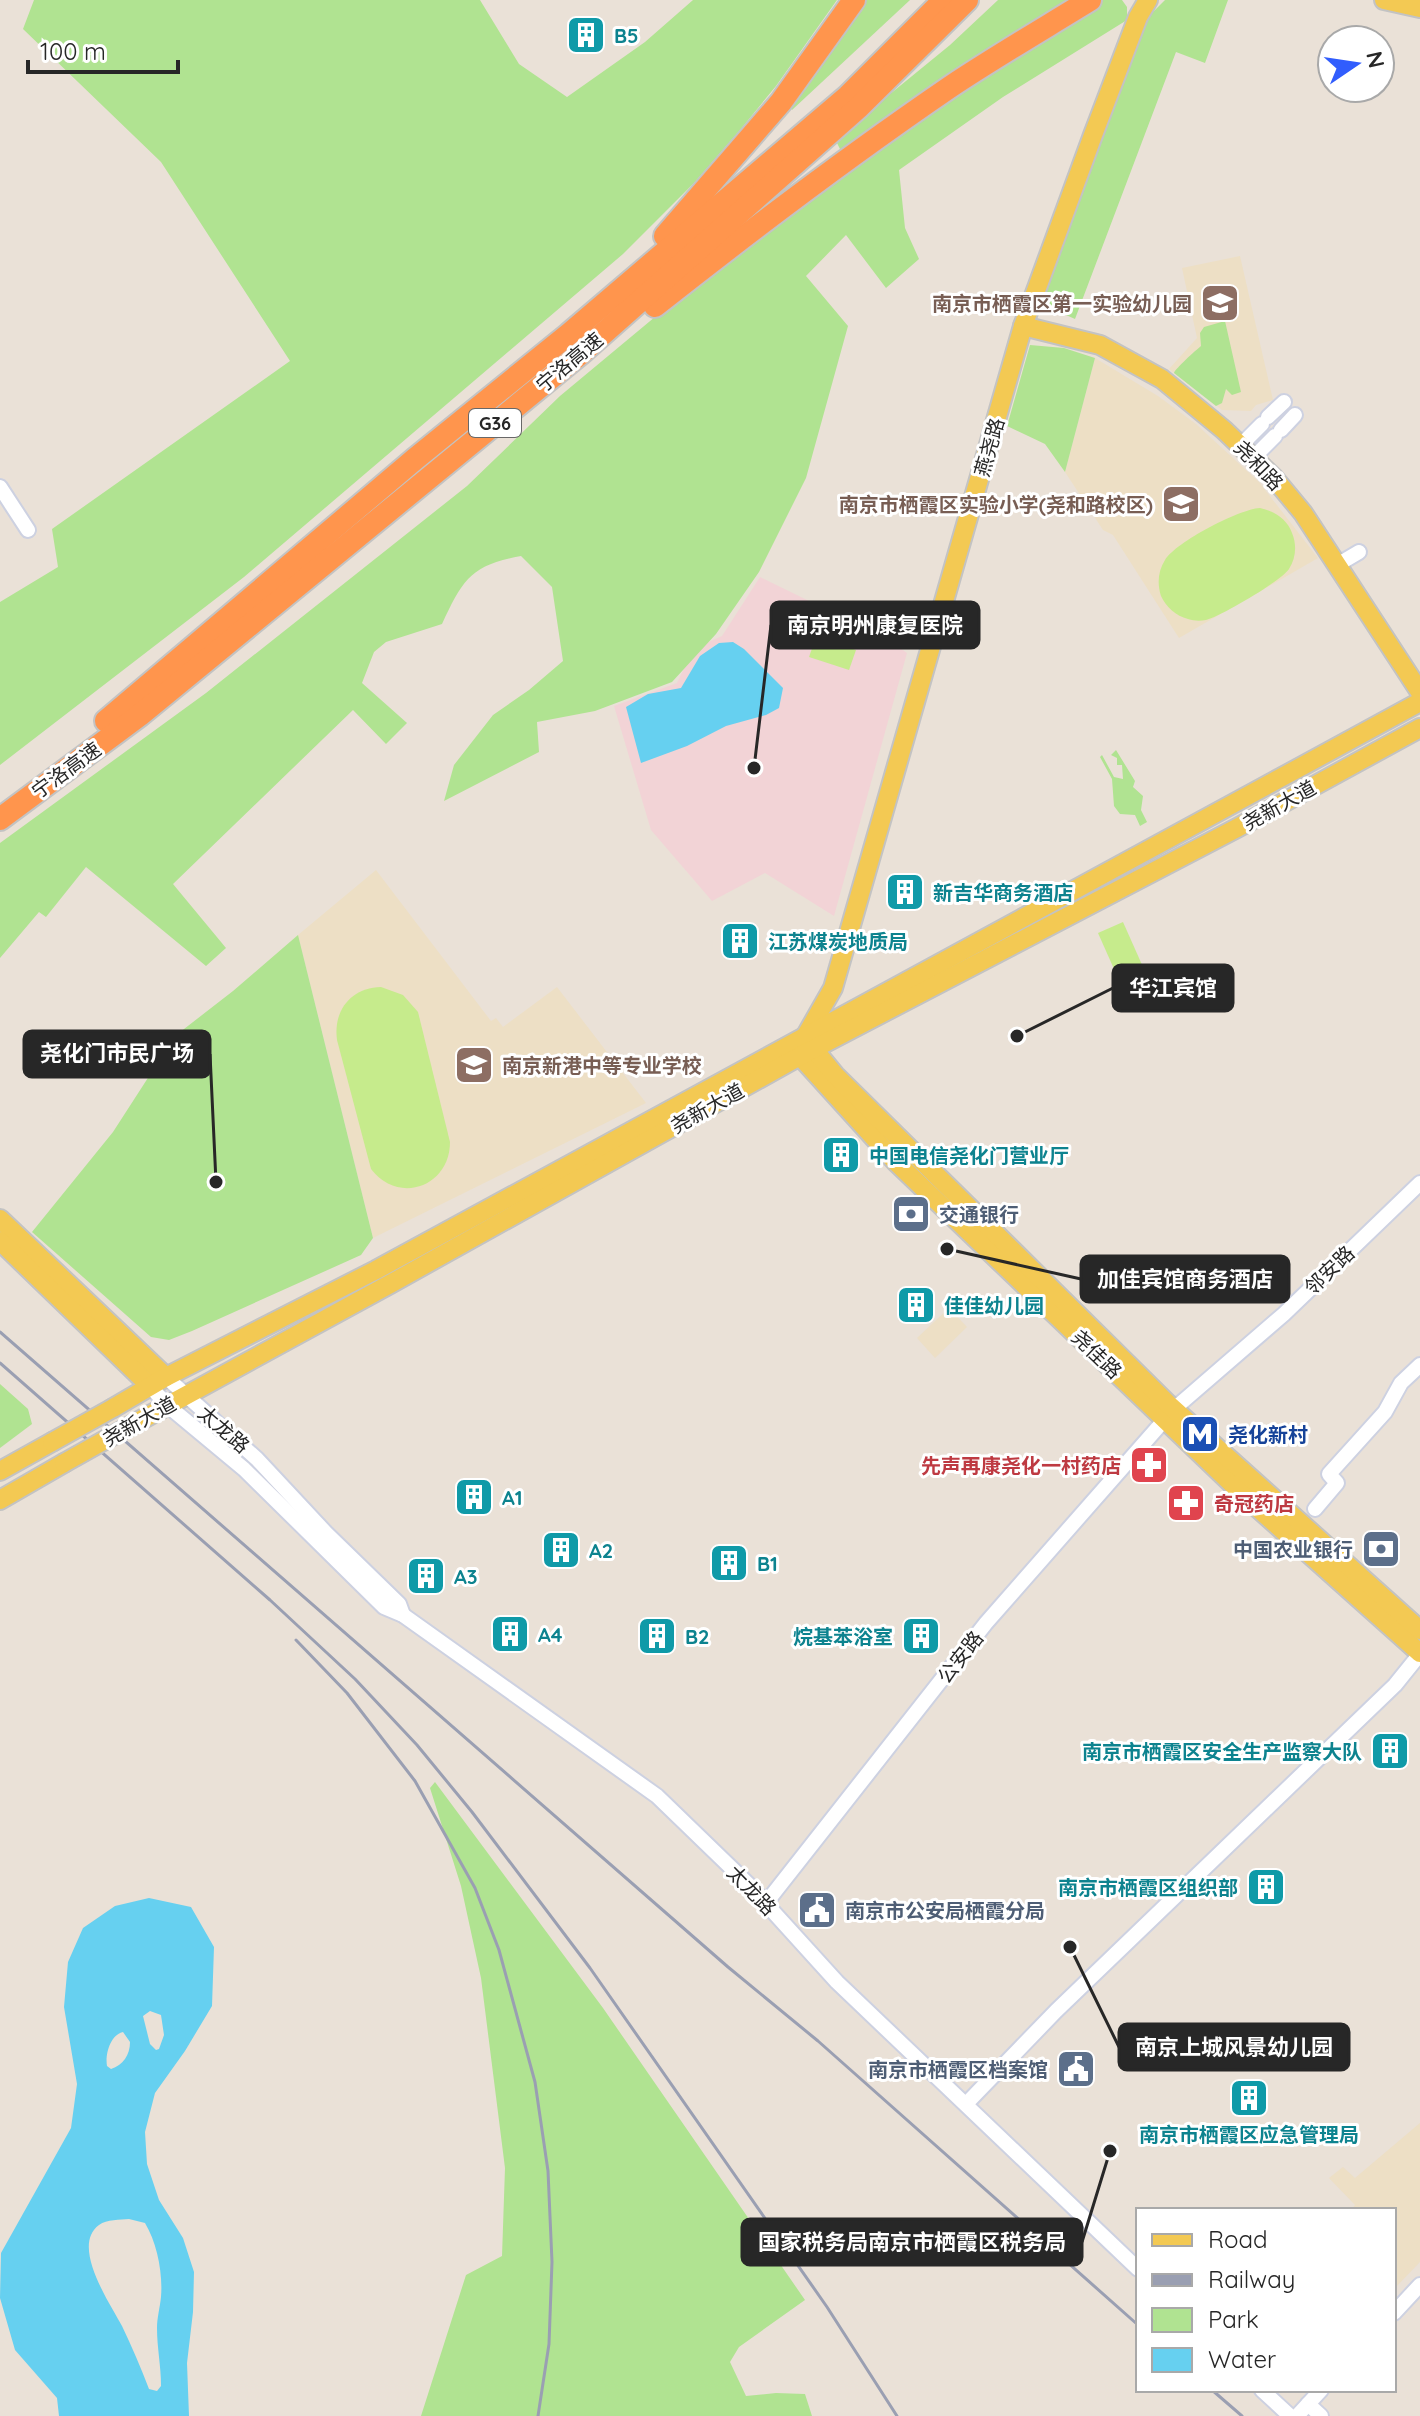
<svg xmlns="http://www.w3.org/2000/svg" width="1420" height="2416" viewBox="0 0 1420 2416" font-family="Quicksand,'Noto Sans SC',sans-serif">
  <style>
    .education { fill: #eddfc5 }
    .medical { fill: #f2d3d6 }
    .green { fill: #b0e391 }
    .pitch { fill: #c6eb8c }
    .water { fill: #66d0f0; fill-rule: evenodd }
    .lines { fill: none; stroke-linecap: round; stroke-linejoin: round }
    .minor-casing { stroke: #cdd1e1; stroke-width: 18 }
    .major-casing { stroke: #c3c3c3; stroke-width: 22 }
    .highway-casing { stroke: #c3c3c3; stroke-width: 26 }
    .minor { stroke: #fff; stroke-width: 14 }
    .major { stroke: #f3c953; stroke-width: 18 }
    .highway { stroke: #ff954d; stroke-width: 22 }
    .rail { stroke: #9a9fb2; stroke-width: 3 }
    .major-bridge-casing { stroke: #c3c3c3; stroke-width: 22; stroke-linecap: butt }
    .major-bridge { stroke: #f3c953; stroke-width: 18 }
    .labels { text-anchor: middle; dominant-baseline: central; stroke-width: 6; stroke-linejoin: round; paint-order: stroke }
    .shield { fill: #fff; stroke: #686868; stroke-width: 2 }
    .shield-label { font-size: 18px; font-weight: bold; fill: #272727 }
    .culture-label { font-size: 20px; font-weight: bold; fill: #0d838f; stroke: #fff; text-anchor: start }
    .education-label { font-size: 20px; font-weight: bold; fill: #785e54; stroke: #fff; text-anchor: end }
    .street-label { font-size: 20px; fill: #272727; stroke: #fff }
    .service-label { font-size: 20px; font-weight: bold; fill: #4e5e75; stroke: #fff; text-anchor: start }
    .transit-label { font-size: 20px; font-weight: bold; fill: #164399; stroke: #fff; text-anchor: start }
    .health-label { font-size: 20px; font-weight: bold; fill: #be3a42; stroke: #fff; text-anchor: end }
    .leader { fill: none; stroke: #272727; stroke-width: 3 }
    .callout-dot { fill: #272727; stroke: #fff; stroke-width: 3 }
    .callout { fill: #272727; stroke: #272727; stroke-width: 3 }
    .callout-label { font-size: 22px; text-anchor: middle; font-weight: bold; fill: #fff }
  </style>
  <rect width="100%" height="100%" fill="#eae1d7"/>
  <g class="education">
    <path d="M1240,256L1273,400L1256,405L1251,411L1222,410L1169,369L1197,338L1182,268Z"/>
    <path d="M1095,358L1158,396L1196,424L1259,482L1318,558L1179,638L1113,535L1103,530L1065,472Z"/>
    <path d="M376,870L491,1021L496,1018L503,1027L557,987L646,1103L373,1238L298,935Z"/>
    <path d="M949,1308L967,1327L935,1358L917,1338Z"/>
    <path d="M1420,2123V2262L1394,2289V2210H1351L1355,2205L1329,2178L1343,2167L1355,2178Z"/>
  </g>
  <path class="medical" d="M760,577L887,639L907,653L834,916L765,873L712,901L651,830L614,706L677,683L686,664L704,644L722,636Z"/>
  <g class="green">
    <path d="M34,0H480L519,64L567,97L645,42L693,0H837L776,86L740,130L694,183L623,254L244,577L0,765V602L58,567L52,529L290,361L161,162L23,29Z"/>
    <path d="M858,0H910L792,110L785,100Z"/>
    <path d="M998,0H1068L841,151L835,139L950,45Z"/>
    <path d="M1102,0H1122L1127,7V20L1003,97L899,170L905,228L919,259L886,288L846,235L806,276L848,326L806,478L759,572L716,634L672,682L595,711L537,722L539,752L444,801L454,765L493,715L529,690L563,661L552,587L521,556C471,565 463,579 442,624L386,642L374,652L362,683L407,723L386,744L353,710L173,884L226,948L206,966L86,867L46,917L39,912L0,958V843L206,693L467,486L560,396L739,247L981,73Z"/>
    <path d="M1165,0H1228L1205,63L1176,52L1075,319L1039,303L1125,72L1148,17Z"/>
    <path d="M1225,321L1241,392L1232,395L1226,389L1222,403L1216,406L1174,373C1175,369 1196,350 1201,346L1200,333L1204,327Z"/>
    <path d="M1030,345L1064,348L1095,358L1065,472L1045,444L1007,426Z"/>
    <path d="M1116,750L1135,781L1133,787L1143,796L1141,810L1147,822L1140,826L1135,815L1120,814L1114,806L1112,779L1100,757L1102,755L1114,777L1123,779L1122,765H1117V758L1111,755Z"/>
    <path d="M298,935L373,1238L361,1255L192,1331L169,1340L151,1337L32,1232L113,1132L175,1036L233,991Z"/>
    <path d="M0,1384L28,1409L32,1424L0,1448Z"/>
    <path d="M435,1782L603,2008L805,2300L739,2347L730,2362L746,2396L776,2393L805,2394L812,2416H421L466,2275L502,2256L505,2168L481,1978L461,1886L430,1788Z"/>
  </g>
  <g class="pitch">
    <path d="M1260,508C1274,511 1287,519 1292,533C1297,545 1296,558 1289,569C1281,581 1221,616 1206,620C1200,621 1194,621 1188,619C1176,616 1166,607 1161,596C1157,584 1158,571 1165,560C1176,542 1239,509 1260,508Z"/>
    <path d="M816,637L856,650L849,670L809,657Z"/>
    <path d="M1123,922L1143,967L1118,978L1098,933Z"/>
    <path d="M381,987L403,995L418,1012L450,1142C450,1187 398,1205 371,1169L337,1040C333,1010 351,988 381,987Z"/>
  </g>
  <g class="water">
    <path d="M733,642L744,649L783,688L779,708L766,715L726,726L687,746L641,763L626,707L648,694L681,688L700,656L719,643Z"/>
    <path d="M149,1898L191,1907L214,1947L212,2006L185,2051L155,2093L145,2132L147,2164L159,2200L183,2238L194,2272L193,2312L187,2363L189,2416H59L57,2398L15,2350L0,2298L1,2253L71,2128L77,2084L64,2007L68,1962L83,1928L115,1906ZM150,2011L161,2015L164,2035L159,2049L156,2050L150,2044L143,2016ZM123,2032L130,2042C130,2055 123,2065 111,2069L107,2066C105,2055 110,2035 123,2032ZM129,2219L145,2223C157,2243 163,2273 161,2297C160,2307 157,2318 157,2328C157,2348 161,2366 161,2386L157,2391L149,2389C141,2368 132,2347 122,2326C111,2305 70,2246 99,2225C107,2219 120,2220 129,2219Z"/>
  </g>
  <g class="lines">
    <g class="minor-casing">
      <g id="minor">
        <path d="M1268,417L1284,402"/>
        <path d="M1281,430L1295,415"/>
        <path d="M1240,446L1262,424"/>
        <path d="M1253,458L1275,436"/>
        <path d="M0,487L28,530"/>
        <path d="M1337,565L1359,552"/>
        <path d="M166,1377L257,1459L326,1533L399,1604L403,1615"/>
        <path d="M150,1386L167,1405L244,1469L384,1607L403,1615L657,1796L749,1885L837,1982L1138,2269"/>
        <path d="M1315,1509L1337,1483L1329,1474L1385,1412L1401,1383L1420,1365"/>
        <path d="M766,1903L986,1623L1174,1409L1284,1314L1420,1183"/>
        <path d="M966,2104L1056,2011L1395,1685L1420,1654"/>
        <path d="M1394,2313L1420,2285"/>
        <path d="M1262,2390L1290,2416"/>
        <path d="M1308,2404L1321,2416"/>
        <path d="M1297,2416L1321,2390"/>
      </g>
    </g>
    <g class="major-casing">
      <g id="major">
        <path d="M1148,0L1138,17L1093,135L1023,326L833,988L805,1037L800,1056L896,1162L1251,1502L1420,1653"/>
        <path d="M1384,0L1420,8"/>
        <path d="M1023,326L1100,345L1162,379L1224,430L1274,478L1303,513L1420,692"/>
        <path d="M808,1042L835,1075L1168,1404L1420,1630"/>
        <path d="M0,1219L166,1377"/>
        <path d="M0,1241L150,1386"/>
        <path d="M113,1408L166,1377L376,1270L1420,702"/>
        <path d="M130,1426L390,1284L800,1056L1237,828L1420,728"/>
        <path d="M0,1471L52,1442"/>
        <path d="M0,1500L64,1463"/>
      </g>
    </g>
    <g class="highway-casing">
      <g id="highway">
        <path d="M665,236L781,102L854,0"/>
        <path d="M655,306C751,230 849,156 950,87C995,57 1043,29 1090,0"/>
        <path d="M106,721L415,459L569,334L848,96L944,0"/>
        <path d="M0,819L140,715L580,354L859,107L967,0"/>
      </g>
    </g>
    <use href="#minor" class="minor"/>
    <use href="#major" class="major"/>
    <use href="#highway" class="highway"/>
    <g class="rail">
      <path d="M0,1332L728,1967L818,2041L1138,2325"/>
      <path d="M0,1363L270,1600L355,1679L417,1745L472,1812L590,1968L827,2307L897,2416"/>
      <path d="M296,1640L347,1693L415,1781L475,1888L499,1950L535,2082L548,2171L552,2262L549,2344L538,2416"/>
      <path d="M1212,2390L1242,2416"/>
    </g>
    <g class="major-bridge-casing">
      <g id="major-bridge">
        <path d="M52,1442L113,1408"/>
        <path d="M64,1463L130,1426"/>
      </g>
    </g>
    <use href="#major-bridge" class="major-bridge"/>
  </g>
  <defs>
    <g id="building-square" transform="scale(2)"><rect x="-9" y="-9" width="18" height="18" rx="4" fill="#0f9aa8" stroke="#fff"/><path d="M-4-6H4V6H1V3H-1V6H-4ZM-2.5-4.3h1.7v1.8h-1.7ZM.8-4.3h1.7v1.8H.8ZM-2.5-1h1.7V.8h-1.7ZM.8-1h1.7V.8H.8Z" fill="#fff"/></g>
    <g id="school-square" transform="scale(2)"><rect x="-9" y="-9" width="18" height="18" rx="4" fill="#8d6e63" stroke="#fff"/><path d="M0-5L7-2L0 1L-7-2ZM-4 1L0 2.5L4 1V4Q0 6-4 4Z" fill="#fff"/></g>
    <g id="bank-square" transform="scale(2)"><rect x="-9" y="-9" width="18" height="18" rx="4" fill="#5c6f8a" stroke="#fff"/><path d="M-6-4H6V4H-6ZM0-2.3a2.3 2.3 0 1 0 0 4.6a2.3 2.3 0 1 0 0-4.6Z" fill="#fff"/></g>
    <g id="metro-square" transform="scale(2)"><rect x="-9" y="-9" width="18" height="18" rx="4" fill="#1a4fb4" stroke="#fff"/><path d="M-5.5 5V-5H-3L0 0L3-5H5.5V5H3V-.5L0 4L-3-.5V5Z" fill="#fff"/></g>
    <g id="pharmacy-square" transform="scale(2)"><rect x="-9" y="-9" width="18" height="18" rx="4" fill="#e0444e" stroke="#fff"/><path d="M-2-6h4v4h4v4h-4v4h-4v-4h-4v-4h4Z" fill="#fff"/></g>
    <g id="civic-square" transform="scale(2)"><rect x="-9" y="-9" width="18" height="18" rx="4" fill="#5c6f8a" stroke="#fff"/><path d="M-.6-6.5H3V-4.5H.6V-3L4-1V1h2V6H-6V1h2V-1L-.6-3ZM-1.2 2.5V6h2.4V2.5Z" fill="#fff"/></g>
  </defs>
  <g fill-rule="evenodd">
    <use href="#building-square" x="586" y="35"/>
    <use href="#school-square" x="1220" y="303"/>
    <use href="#school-square" x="1181" y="504"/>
    <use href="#building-square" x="905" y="892"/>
    <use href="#building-square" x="740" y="941"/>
    <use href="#school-square" x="474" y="1065"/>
    <use href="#building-square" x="841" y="1155"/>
    <use href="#bank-square" x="911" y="1214"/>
    <use href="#building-square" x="916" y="1305"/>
    <use href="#metro-square" x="1200" y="1434"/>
    <use href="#pharmacy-square" x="1149" y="1465"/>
    <use href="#building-square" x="474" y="1497"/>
    <use href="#pharmacy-square" x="1186" y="1503"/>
    <use href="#bank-square" x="1381" y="1549"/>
    <use href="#building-square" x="561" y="1550"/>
    <use href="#building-square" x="729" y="1563"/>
    <use href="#building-square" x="426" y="1576"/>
    <use href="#building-square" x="510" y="1634"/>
    <use href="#building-square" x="657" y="1636"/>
    <use href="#building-square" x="921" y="1636"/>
    <use href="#building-square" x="1390" y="1751"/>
    <use href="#building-square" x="1266" y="1887"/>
    <use href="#civic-square" x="817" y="1910"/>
    <use href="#civic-square" x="1076" y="2069"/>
    <use href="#building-square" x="1249" y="2098"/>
  </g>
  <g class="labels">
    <rect class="shield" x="469" y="409" width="52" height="28" rx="6"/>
    <g class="shield-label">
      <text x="495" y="423">G36</text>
    </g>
    <g class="culture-label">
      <text x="614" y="35">B5</text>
      <text x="933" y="892">新吉华商务酒店</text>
      <text x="768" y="941">江苏煤炭地质局</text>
      <text x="869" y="1155">中国电信尧化门营业厅</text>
      <text x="944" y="1305">佳佳幼儿园</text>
      <text x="502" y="1497">A1</text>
      <text x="589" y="1550">A2</text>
      <text x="757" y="1563">B1</text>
      <text x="454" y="1576">A3</text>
      <text x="538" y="1634">A4</text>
      <text x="685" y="1636">B2</text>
      <text x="893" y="1636" text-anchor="end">烷基苯浴室</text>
      <text x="1362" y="1751" text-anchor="end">南京市栖霞区安全生产监察大队</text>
      <text x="1238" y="1887" text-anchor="end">南京市栖霞区组织部</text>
      <text x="1249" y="2134" text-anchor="middle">南京市栖霞区应急管理局</text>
    </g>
    <g class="education-label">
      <text x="1192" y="303">南京市栖霞区第一实验幼儿园</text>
      <text x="1153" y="504">南京市栖霞区实验小学(尧和路校区)</text>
      <text x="502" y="1065" text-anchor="start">南京新港中等专业学校</text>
    </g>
    <g class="street-label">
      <text transform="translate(569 362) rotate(-40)">宁洛高速</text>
      <text transform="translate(989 447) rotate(-74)">燕尧路</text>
      <text transform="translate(1259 465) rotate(46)">尧和路</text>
      <text transform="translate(66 770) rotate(-36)">宁洛高速</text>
      <text transform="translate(1279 805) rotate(-29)">尧新大道</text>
      <text transform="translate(707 1108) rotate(-29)">尧新大道</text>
      <text transform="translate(1329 1270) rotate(-44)">邻安路</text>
      <text transform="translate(1097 1354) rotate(44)">尧佳路</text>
      <text transform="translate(139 1421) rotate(-29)">尧新大道</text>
      <text transform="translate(224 1429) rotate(41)">太龙路</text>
      <text transform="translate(960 1657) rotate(-52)">公安路</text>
      <text transform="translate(752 1890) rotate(46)">太龙路</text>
    </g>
    <g class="service-label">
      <text x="939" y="1214">交通银行</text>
      <text x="1353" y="1549" text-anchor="end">中国农业银行</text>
      <text x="845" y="1910">南京市公安局栖霞分局</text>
      <text x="1048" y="2069" text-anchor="end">南京市栖霞区档案馆</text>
    </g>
    <g class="transit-label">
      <text x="1228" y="1434">尧化新村</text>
    </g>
    <g class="health-label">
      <text x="1121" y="1465">先声再康尧化一村药店</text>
      <text x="1214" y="1503" text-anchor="start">奇冠药店</text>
    </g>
  </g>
  <path class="leader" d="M754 768L771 625M1017 1036L1113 988M216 1182L210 1054M947 1249L1081 1279M1070 1947L1119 2047M1110 2151L1082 2242"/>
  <g class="callout-dot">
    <circle cx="754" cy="768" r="8"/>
    <circle cx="1017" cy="1036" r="8"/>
    <circle cx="216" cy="1182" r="8"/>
    <circle cx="947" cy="1249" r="8"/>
    <circle cx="1070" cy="1947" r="8"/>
    <circle cx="1110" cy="2151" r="8"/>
  </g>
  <g class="callout">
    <rect x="771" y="602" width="208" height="46" rx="8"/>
    <rect x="1113" y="965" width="120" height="46" rx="8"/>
    <rect x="24" y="1031" width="186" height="46" rx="8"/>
    <rect x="1081" y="1256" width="208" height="46" rx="8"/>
    <rect x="1119" y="2024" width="230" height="46" rx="8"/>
    <rect x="742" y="2219" width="340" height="46" rx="8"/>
  </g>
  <g class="callout-label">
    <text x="875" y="633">南京明州康复医院</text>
    <text x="1173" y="996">华江宾馆</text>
    <text x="117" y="1061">尧化门市民广场</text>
    <text x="1185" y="1287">加佳宾馆商务酒店</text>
    <text x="1234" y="2055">南京上城风景幼儿园</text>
    <text x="912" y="2250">国家税务局南京市栖霞区税务局</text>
  </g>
  <rect x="1136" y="2208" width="260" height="184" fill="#ffffff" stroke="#a9a9a9" stroke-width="2"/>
  <rect x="1152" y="2234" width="40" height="12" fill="#f3c953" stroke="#a9a9a9" stroke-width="2"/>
  <text x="1208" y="2248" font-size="24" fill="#272727">Road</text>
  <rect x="1152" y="2274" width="40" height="12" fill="#9a9fb2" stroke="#a9a9a9" stroke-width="2"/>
  <text x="1208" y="2288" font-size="24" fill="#272727">Railway</text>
  <rect x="1152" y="2308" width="40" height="24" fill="#b0e391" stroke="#a9a9a9" stroke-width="2"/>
  <text x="1208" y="2328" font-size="24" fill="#272727">Park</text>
  <rect x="1152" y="2348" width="40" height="24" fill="#66d0f0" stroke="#a9a9a9" stroke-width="2"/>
  <text x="1208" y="2368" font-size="24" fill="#272727">Water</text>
  <g transform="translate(1356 64) rotate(77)"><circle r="38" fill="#ffffff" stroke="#a9a9a9" stroke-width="2"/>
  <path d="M0-6L14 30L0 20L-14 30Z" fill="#315dfd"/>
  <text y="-12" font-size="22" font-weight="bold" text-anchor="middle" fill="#272727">N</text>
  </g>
  <path d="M28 60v12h150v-12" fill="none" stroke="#272727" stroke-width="4"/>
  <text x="40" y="60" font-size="24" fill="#272727" stroke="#ffffff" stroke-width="6" paint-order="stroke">100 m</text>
</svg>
